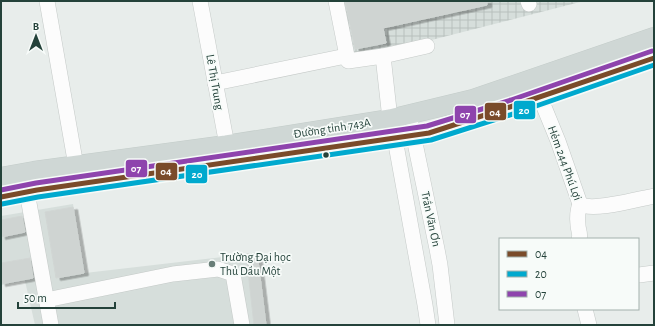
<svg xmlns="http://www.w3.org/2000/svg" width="655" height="326" viewBox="0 0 655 326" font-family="'Alegreya Sans',sans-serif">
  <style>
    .built { fill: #d6dedb }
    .industrial { fill: url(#industrial-grid) }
    .building { fill: #cfd4d2; stroke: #d1d6d4; filter: url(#shadow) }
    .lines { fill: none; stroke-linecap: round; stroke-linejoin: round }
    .minor-casing { stroke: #c5cac8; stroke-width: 16 }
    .major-casing { stroke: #c3ccc9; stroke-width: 20 }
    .minor { stroke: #fcfcfc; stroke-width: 15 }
    .major { stroke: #cfd7d5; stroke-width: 19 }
    .bus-1-casing { stroke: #f7fbf9; stroke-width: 8 }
    .bus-2-casing { stroke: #f7fbf9; stroke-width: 8 }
    .bus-3-casing { stroke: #f7fbf9; stroke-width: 8 }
    .bus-1 { stroke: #7a4b2a; stroke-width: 5 }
    .bus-2 { stroke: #00a9ce; stroke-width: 5 }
    .bus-3 { stroke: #8e44ad; stroke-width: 5 }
    .bus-dot { fill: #24423a; stroke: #f7fbf9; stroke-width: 1.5 }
    .poi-dot { fill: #697e78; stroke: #f7fbf9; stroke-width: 1.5 }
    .labels { text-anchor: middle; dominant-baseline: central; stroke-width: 3.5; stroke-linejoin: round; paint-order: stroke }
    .street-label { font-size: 12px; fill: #24423a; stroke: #f7fbf9 }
    .poi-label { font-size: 12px; fill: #24423a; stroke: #f7fbf9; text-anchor: start }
    .line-badge { stroke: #f7fbf9; stroke-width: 1.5 }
    .badge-label { font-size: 11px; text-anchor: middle; font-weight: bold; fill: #fff }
  </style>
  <defs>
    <pattern id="industrial-grid" width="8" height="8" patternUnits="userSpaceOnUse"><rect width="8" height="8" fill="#d6dedb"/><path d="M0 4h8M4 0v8" fill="none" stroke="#b8c0bd"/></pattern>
    <filter id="shadow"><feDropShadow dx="4.5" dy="2.5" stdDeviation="0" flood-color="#0004"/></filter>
  </defs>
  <rect width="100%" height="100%" fill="#e8edeb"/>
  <path class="built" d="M73,204L85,273L257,253L267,325H35L25,281L1,285V216Z"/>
  <path class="industrial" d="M342,1H584L353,60Z"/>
  <g class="building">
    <path d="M345,1H487V5L383,28L386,43L355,49Z"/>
    <path d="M73,207L84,273L56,278L45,212Z"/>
    <path d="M22,216L25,232L1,237V220Z"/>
    <path d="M257,253L266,325H254L246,254Z"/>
    <path d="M30,258L33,278L1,284V263Z"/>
  </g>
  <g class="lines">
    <g class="minor-casing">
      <g id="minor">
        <path d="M47,1L76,166"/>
        <path d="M200,1L229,156"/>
        <path d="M336,1L348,61L383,56L427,46"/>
        <path d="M528,1L529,4"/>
        <path d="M383,56L390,119L395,139L425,305L428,325"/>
        <path d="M215,83L346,56"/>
        <path d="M540,97L558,141L580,204C592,212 638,199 654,196"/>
        <path d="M409,114L437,249L440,265L447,325"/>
        <path d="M27,192L51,325"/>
        <path d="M579,239C581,234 578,230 578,225C577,217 577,212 580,204"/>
        <path d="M639,275L654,273"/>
        <path d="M46,300L173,274L218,269L233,274L242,325"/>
        <path d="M585,309L589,325"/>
      </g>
    </g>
    <g class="major-casing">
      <g id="major">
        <path d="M1,177L34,171L226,145L390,119L473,99L654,37"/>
        <path d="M1,197L37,190L429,133C504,111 579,83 654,58"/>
      </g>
    </g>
    <use href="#minor" class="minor"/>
    <use href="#major" class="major"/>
    <g class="bus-1-casing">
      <path id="bus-1" d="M1,197L37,190L429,133L513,106L654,58"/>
    </g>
    <g class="bus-2-casing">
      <path id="bus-2" d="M2,204L38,197L431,140L516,113L654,65"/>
    </g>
    <g class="bus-3-casing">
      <path id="bus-3" d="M1,190L36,183L427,126L511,100L652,51"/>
    </g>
    <use href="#bus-1" class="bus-1"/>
    <use href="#bus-2" class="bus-2"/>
    <use href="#bus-3" class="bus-3"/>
  </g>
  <circle class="bus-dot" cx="326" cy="155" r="3.5"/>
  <circle class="poi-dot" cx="212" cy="264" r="4"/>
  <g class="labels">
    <g class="street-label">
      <text transform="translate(215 82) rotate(80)">Lê Thị Trung</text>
      <text transform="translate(332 128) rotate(-9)">Đường tỉnh 743A</text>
      <text transform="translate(565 163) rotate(70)">Hẻm 244 Phú Lợi</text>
      <text transform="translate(431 219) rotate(78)">Trần Văn Ơn</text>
    </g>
    <g class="poi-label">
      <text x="220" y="257">Trường Đại học<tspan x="220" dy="14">Thủ Dầu Một</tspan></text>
    </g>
  </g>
  <g class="line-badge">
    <rect x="513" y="100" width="23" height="20" rx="4" fill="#00a9ce"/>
    <rect x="484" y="102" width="23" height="19" rx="4" fill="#7a4b2a"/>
    <rect x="454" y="105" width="23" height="19" rx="4" fill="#8e44ad"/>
    <rect x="125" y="159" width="23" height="19" rx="4" fill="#8e44ad"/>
    <rect x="155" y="162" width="23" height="19" rx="4" fill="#7a4b2a"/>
    <rect x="185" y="164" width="23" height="20" rx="4" fill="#00a9ce"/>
  </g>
  <g class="badge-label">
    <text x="524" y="114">20</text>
    <text x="495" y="116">04</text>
    <text x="465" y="118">07</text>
    <text x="136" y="172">07</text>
    <text x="166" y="175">04</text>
    <text x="197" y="178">20</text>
  </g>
  <rect width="655" height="326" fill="none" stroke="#24423a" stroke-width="4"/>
  <rect x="499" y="238" width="140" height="72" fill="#f7fbf9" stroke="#a3b1ad"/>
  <rect x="507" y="251" width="20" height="6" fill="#7a4b2a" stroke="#a3b1ad"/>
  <text x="535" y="258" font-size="12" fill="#24423a">04</text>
  <rect x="507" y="271" width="20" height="6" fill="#00a9ce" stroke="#a3b1ad"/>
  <text x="535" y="278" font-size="12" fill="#24423a">20</text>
  <rect x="507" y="291" width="20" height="6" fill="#8e44ad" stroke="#a3b1ad"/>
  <text x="535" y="298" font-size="12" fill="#24423a">07</text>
  <g transform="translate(36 36)" stroke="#f7fbf9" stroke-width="3" paint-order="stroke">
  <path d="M0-3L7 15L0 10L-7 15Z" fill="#24423a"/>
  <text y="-6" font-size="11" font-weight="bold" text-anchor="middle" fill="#24423a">B</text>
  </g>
  <path d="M18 302v6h97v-6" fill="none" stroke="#24423a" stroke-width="2"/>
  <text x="24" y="302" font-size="12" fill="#24423a" stroke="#f7fbf9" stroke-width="3" paint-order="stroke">50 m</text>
</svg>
